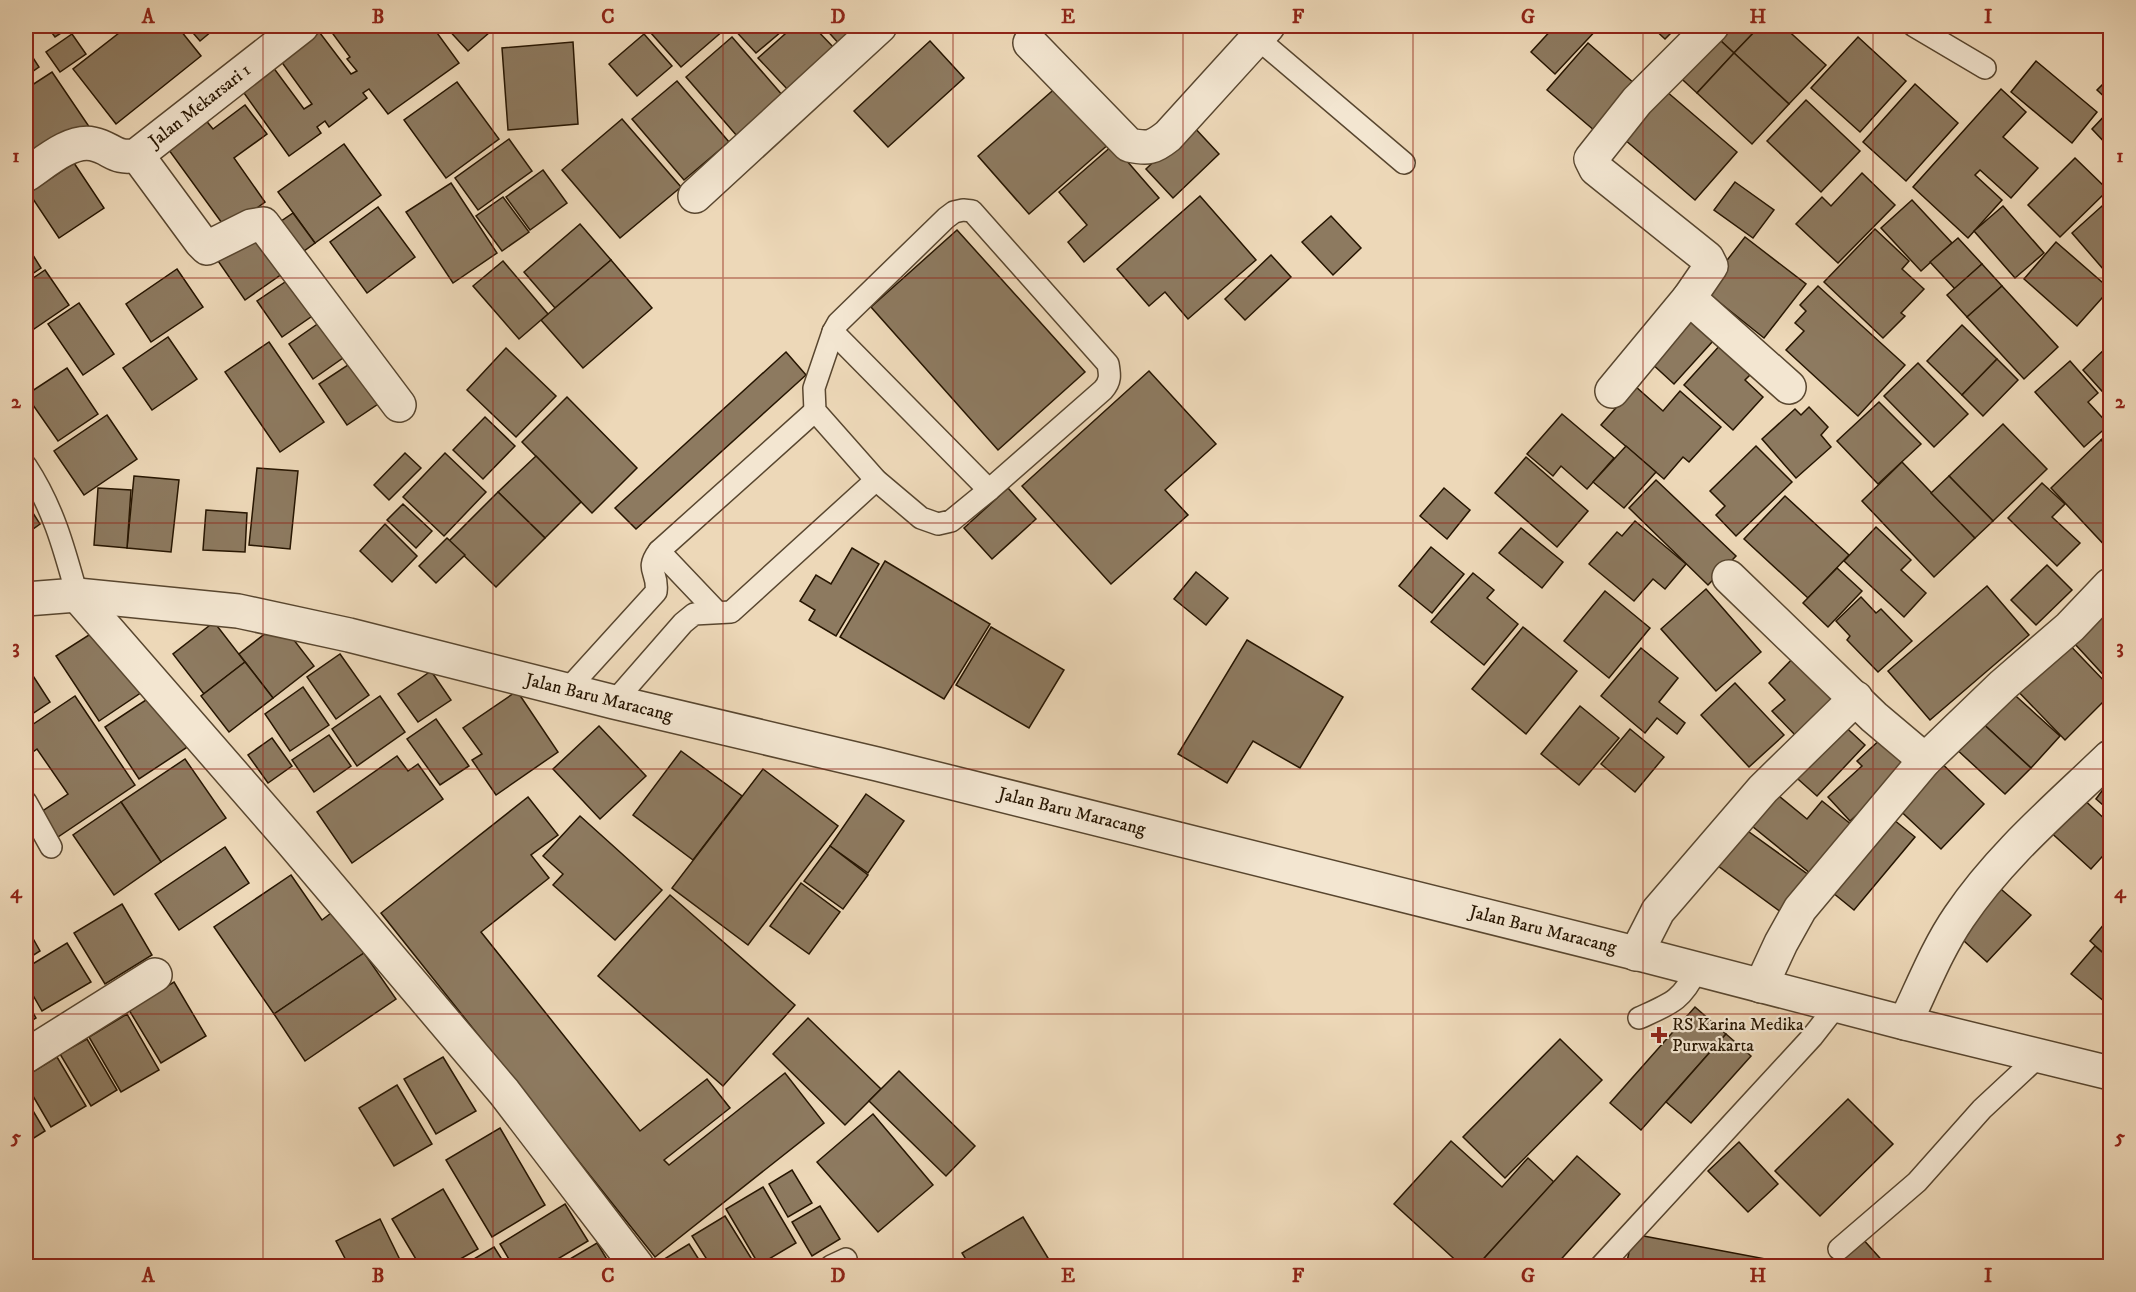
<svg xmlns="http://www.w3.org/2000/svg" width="2136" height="1292" viewBox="0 0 2136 1292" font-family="'IM FELL DW Pica',serif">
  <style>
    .building { fill: #8d7a60; stroke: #261501; stroke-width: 1.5 }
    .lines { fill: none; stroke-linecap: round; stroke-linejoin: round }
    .lane-casing { stroke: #58462f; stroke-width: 24 }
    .street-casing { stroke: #58462f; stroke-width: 36 }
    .lane { stroke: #f3e6d1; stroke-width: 21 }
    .street { stroke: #f3e6d1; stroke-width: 33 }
    .grid { fill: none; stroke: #8f2418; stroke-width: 1.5; stroke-opacity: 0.55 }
    .poi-dot { fill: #8f2418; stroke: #f3e6d1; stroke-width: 2 }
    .labels { text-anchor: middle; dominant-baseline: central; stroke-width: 4.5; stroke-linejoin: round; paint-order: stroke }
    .street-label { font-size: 18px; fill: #261501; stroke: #f3e6d1 }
    .poi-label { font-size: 18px; fill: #261501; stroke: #f3e6d1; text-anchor: start }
    .neatline { fill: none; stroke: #8f2418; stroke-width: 2 }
    .grid-label { font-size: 20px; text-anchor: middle; font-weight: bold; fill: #8f2418 }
  </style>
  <rect width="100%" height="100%" fill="#edd8b8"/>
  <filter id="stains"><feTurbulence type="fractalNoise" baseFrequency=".00333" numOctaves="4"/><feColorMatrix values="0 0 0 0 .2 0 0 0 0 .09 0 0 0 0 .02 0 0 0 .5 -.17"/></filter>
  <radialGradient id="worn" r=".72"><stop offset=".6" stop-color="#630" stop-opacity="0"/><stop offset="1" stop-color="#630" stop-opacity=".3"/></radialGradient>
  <g class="building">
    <path d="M47,26H72L55,37Z"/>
    <path d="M128,26H177L201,56L116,124L73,69Z"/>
    <path d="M187,26H218L200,41Z"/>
    <path d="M345,26H432L459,63L388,114L369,89L363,93L367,98L329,127L325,121L317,127L321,133L289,156L239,86L270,63L304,109L312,104L278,57L317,29L351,74L357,71L347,59L350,57L333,34Z"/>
    <path d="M445,26H497L468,51Z"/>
    <path d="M660,26H720L724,30L681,67L651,33Z"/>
    <path d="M731,26H788L756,53Z"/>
    <path d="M794,26H813L835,49L789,91L758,58Z"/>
    <path d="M823,26H864L841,46Z"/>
    <path d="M1555,26H1600L1555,74L1531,52Z"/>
    <path d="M1651,26H1678L1665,39Z"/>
    <path d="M1713,26H1760L1734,53L1709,30Z"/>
    <path d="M1760,26H1783L1826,65L1789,104L1734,53Z"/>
    <path d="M1709,30L1734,53L1697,93L1672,70Z"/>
    <path d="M72,34L86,54L60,72L46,52Z"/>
    <path d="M644,34L672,66L637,96L609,64Z"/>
    <path d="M732,37L783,96L737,136L686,77Z"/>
    <path d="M1858,37L1906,81L1860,132L1811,88Z"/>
    <path d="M930,41L964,78L888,147L854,111Z"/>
    <path d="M573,42L578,124L508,130L502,48Z"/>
    <path d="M1588,43L1635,84L1595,131L1547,90Z"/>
    <path d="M26,47L39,67L26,76Z"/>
    <path d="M1734,53L1789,104L1752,144L1697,93Z"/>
    <path d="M2036,61L2097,112L2072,143L2011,92Z"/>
    <path d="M52,72L90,128L26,172V89Z"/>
    <path d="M2110,77V102L2097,90Z"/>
    <path d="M677,81L729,142L684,180L632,119Z"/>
    <path d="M457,82L499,139L446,178L404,120Z"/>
    <path d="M1915,84L1958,123L1906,181L1863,142Z"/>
    <path d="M1059,85L1110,143L1029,214L978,156Z"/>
    <path d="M1659,85L1737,152L1695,200L1617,133Z"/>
    <path d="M2001,89L2026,112L2003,137L2038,168L2011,198L1980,170L1975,175L2002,200L1968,238L1913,187Z"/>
    <path d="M1806,100L1860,151L1821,192L1767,141Z"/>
    <path d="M245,105L267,134L234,158L265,202L227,230L166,146L204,118L213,129Z"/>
    <path d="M2110,110V148L2092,129Z"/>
    <path d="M622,119L681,187L620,238L562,170Z"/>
    <path d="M1192,125L1219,154L1173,198L1146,169Z"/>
    <path d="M509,139L532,171L478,210L455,178Z"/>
    <path d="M344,144L381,195L315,243L278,192Z"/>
    <path d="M1113,145L1159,198L1084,262L1068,242L1087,225L1059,192Z"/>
    <path d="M2075,158L2108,190L2060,237L2028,205Z"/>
    <path d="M74,163L104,208L59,238L29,193Z"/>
    <path d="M543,170L567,203L530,230L506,197Z"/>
    <path d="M1862,173L1895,205L1838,263L1796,224L1822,197L1831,206Z"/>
    <path d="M1735,182L1774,210L1753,238L1714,210Z"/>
    <path d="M451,183L497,253L453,283L406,212Z"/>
    <path d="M1200,196L1256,260L1188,319L1165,292L1149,306L1117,269Z"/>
    <path d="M503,197L529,232L502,251L476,216Z"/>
    <path d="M1912,200L1952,243L1921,271L1881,228Z"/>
    <path d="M2003,206L2044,253L2015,278L1974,231Z"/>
    <path d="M2102,206L2110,216V277L2072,233Z"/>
    <path d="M378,207L415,257L367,293L330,242Z"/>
    <path d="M293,213L315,243L297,256L274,226Z"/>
    <path d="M1331,216L1361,248L1333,275L1302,242Z"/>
    <path d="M580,224L611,260L555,308L524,272Z"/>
    <path d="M260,228L289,269L245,300L216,258Z"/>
    <path d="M1875,229L1909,261L1902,269L1924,289L1901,313L1905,316L1883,338L1824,282Z"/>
    <path d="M957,230L1085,372L998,450L871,307Z"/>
    <path d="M1745,237L1806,284L1764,338L1704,290Z"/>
    <path d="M1958,238L1982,264L1955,289L1930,262Z"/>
    <path d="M2056,242L2110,289L2077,326L2024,279Z"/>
    <path d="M26,244L41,268L26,278Z"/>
    <path d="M1271,255L1291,277L1245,320L1225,299Z"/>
    <path d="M611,260L652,308L583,368L541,320Z"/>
    <path d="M503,261L548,314L519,339L473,286Z"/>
    <path d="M1982,264L2002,286L1967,317L1947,295Z"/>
    <path d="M177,269L203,307L151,342L126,304Z"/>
    <path d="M45,270L69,305L34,329L26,316V283Z"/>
    <path d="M294,276L318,312L282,337L257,301Z"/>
    <path d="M1818,286L1905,365L1858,416L1786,350L1804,331L1795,323L1806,311L1800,305Z"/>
    <path d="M2002,286L2058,347L2024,379L1967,317Z"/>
    <path d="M79,303L114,354L83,375L48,324Z"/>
    <path d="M326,318L350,353L313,379L289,344Z"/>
    <path d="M1687,318L1713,341L1674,384L1649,361Z"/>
    <path d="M1962,325L1997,359L1962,395L1927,361Z"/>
    <path d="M168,337L197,379L152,410L123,368Z"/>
    <path d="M269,342L324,422L280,452L225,372Z"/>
    <path d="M1722,343L1753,372L1745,380L1763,397L1733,430L1684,385Z"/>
    <path d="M2110,344V400L2083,370Z"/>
    <path d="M506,348L556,396L516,437L467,390Z"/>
    <path d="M786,352L806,375L636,529L615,508Z"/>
    <path d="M357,359L384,400L347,425L319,384Z"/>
    <path d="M1997,359L2018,380L1983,416L1962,395Z"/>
    <path d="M2070,361L2098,393L2088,402L2109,425L2084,447L2035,392Z"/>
    <path d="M1918,363L1968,414L1934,447L1884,396Z"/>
    <path d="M67,368L98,414L58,441L26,395Z"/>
    <path d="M1149,371L1216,444L1165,490L1188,515L1111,584L1022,486Z"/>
    <path d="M1635,386L1663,411L1680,391L1721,427L1689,462L1683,457L1664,479L1601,425Z"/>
    <path d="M567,397L637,468L592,513L522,442Z"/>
    <path d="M1879,402L1921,444L1878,484L1837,441Z"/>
    <path d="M1809,407L1828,427L1821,435L1831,447L1796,478L1762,439L1795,409L1801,415Z"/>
    <path d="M1562,414L1614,458L1587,489L1561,466L1553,476L1527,454Z"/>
    <path d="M107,415L137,459L84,495L54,451Z"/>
    <path d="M485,417L515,446L483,479L453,450Z"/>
    <path d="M2003,424L2047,469L1993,521L1949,476Z"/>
    <path d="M2110,431V449L2101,440Z"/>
    <path d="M2101,440L2110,449V551L2051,488Z"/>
    <path d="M1626,446L1656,472L1624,508L1593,482Z"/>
    <path d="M1756,446L1792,482L1736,536L1716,515L1725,506L1710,491Z"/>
    <path d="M405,453L421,468L389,500L374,485Z"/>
    <path d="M445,453L486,492L444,536L403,497Z"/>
    <path d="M536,456L581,502L545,538L498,492Z"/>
    <path d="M1526,457L1588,511L1557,547L1495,493Z"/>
    <path d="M1902,462L1975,538L1934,577L1862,501Z"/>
    <path d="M257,468L298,471L290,549L249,545Z"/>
    <path d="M134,476L179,480L171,552L127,548Z"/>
    <path d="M1949,476L1993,521L1975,538L1931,493Z"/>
    <path d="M1656,480L1736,556L1708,585L1629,508Z"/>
    <path d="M2042,483L2065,504L2052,517L2080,543L2057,566L2008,518Z"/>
    <path d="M98,488L131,490L127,548L94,545Z"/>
    <path d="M1008,488L1036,519L992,559L964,528Z"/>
    <path d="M1444,488L1470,510L1447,539L1420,516Z"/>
    <path d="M498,492L545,538L496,587L449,541Z"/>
    <path d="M1785,496L1849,555L1808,598L1744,539Z"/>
    <path d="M26,502L40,524L26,534Z"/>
    <path d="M403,504L432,531L416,548L387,520Z"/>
    <path d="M206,510L247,513L245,552L203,550Z"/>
    <path d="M1635,521L1686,564L1665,589L1653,579L1634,601L1589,564L1617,532L1622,536Z"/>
    <path d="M385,524L417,556L392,582L360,551Z"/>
    <path d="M1876,527L1911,560L1901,570L1926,593L1904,617L1844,561Z"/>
    <path d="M1521,528L1563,562L1542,588L1499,553Z"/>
    <path d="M447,538L465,555L436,583L419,566Z"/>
    <path d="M1431,547L1464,574L1432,613L1399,586Z"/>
    <path d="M852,548L879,564L836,636L809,620L815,610L800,601L816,575L831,584Z"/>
    <path d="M885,561L990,624L944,699L840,637Z"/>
    <path d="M2047,565L2072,590L2036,625L2011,600Z"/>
    <path d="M1837,568L1862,591L1828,627L1803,603Z"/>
    <path d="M1196,572L1228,598L1206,625L1174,599Z"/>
    <path d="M1473,573L1494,590L1487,598L1518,624L1484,665L1431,622Z"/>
    <path d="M1987,586L2029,635L1930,720L1888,671Z"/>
    <path d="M1706,589L1761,652L1716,691L1661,629Z"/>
    <path d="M1605,591L1650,628L1609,678L1564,641Z"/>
    <path d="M1861,597L1876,613L1881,609L1912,641L1878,672L1847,640L1850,636L1836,621Z"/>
    <path d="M2107,613L2110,618V682L2074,643Z"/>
    <path d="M214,622L245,662L204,694L173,654Z"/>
    <path d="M280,622L314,666L273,698L239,654Z"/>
    <path d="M103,626L145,690L99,721L56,656Z"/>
    <path d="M991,627L1064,670L1029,728L956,685Z"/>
    <path d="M1523,627L1577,671L1526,734L1472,689Z"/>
    <path d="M2060,635L2110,687V695L2065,740L2011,684Z"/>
    <path d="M1247,640L1343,697L1300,768L1253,741L1227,783L1178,754Z"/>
    <path d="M1641,648L1678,678L1659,702L1685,723L1677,734L1657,718L1645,733L1601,696Z"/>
    <path d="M1799,652L1840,693L1797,737L1772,711L1785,700L1769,683Z"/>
    <path d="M340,654L369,695L336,719L307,677Z"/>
    <path d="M245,662L273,698L229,732L201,696Z"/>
    <path d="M26,665L50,702L26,718Z"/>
    <path d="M431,671L451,700L418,722L398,694Z"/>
    <path d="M1735,683L1784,735L1749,767L1701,715Z"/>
    <path d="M303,687L329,725L290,751L265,714Z"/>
    <path d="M2007,688L2060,736L2031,768L1978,719Z"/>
    <path d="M517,691L558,752L496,795L472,760L482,754L463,728Z"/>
    <path d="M158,692L192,744L139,779L105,727Z"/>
    <path d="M75,696L135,785L55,839L38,814L68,794L37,749L26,757V736L28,735L26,729Z"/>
    <path d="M380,696L405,732L357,766L332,729Z"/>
    <path d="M1580,706L1619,738L1579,785L1541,754Z"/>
    <path d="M436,719L469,766L440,785L407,739Z"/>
    <path d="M1978,719L2031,768L2005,794L1954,747Z"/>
    <path d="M1838,720L1865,745L1817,796L1790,772Z"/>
    <path d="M599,726L646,776L600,819L553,769Z"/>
    <path d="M1630,729L1664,757L1635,792L1601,764Z"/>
    <path d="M329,735L351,766L314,792L292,760Z"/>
    <path d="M1885,735L1911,765L1850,821L1828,797L1862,766L1857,761Z"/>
    <path d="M272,738L292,766L268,783L248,755Z"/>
    <path d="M681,751L742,796L693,860L633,815Z"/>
    <path d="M397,756L408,771L418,764L443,799L352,863L317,812Z"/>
    <path d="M1935,757L1984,804L1941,849L1891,802Z"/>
    <path d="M185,759L226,818L161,862L121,802Z"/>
    <path d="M763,769L838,826L748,945L672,888Z"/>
    <path d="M2110,780V811L2096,799Z"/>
    <path d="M1768,787L1807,819L1822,801L1857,829L1816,878L1742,818Z"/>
    <path d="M866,794L904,821L868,873L830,846Z"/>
    <path d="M2078,794L2110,824V848L2091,869L2046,828Z"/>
    <path d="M528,797L558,835L531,855L549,878L481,932L640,1131L707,1079L730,1108L664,1160L669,1165L785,1073L824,1123L655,1257L381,913Z"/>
    <path d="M121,802L161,862L114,895L73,835Z"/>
    <path d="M1883,811L1915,837L1854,910L1822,884Z"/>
    <path d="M580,816L662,890L615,940L553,885L563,874L543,856Z"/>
    <path d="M1738,824L1813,878L1785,915L1710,860Z"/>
    <path d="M830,846L868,875L843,909L804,881Z"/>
    <path d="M225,847L249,883L179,930L155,894Z"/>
    <path d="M291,875L322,920L335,910L364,953L274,1014L214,927Z"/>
    <path d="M801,883L840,912L809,954L770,926Z"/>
    <path d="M1995,884L2031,915L1987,962L1952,930Z"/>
    <path d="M670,895L795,1005L723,1086L598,976Z"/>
    <path d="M122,904L152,955L105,984L74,933Z"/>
    <path d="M2110,917V959L2090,941Z"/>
    <path d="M26,926L40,951L26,960Z"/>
    <path d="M67,943L91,982L42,1011L26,983V968Z"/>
    <path d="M2095,946L2110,959V996L2105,1002L2071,974Z"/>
    <path d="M364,953L396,999L305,1061L274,1014Z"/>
    <path d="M174,982L206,1036L161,1063L129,1010Z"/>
    <path d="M26,1000L36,1018L26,1024Z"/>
    <path d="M1695,1007L1726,1034L1641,1130L1610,1103Z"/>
    <path d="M127,1014L159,1070L121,1092L89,1037Z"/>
    <path d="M808,1018L881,1089L845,1125L773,1054Z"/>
    <path d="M1726,1034L1751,1056L1691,1123L1666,1102Z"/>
    <path d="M87,1039L117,1090L91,1106L60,1054Z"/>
    <path d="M1560,1039L1602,1080L1505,1178L1463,1137Z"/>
    <path d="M57,1057L86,1106L51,1127L26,1084V1076Z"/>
    <path d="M443,1057L476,1111L436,1134L404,1079Z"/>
    <path d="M899,1071L975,1146L946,1176L869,1101Z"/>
    <path d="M397,1085L432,1144L394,1166L359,1108Z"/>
    <path d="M26,1099L45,1131L26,1143Z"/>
    <path d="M1848,1099L1893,1144L1820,1216L1775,1171Z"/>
    <path d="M873,1114L933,1185L878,1232L817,1162Z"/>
    <path d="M500,1128L545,1205L492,1237L446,1160Z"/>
    <path d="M1451,1141L1502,1187L1528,1158L1554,1182L1477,1266H1462L1394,1204Z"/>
    <path d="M1739,1142L1778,1184L1748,1212L1708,1171Z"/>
    <path d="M1577,1156L1620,1194L1555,1266H1477Z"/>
    <path d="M792,1170L812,1203L788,1217L769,1184Z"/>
    <path d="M763,1187L796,1243L759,1265L726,1209Z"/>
    <path d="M443,1189L478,1249L448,1266H420L392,1219Z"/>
    <path d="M565,1204L588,1241L546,1266H513L500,1244Z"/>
    <path d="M820,1206L840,1239L812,1256L792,1222Z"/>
    <path d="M725,1216L756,1266H711L692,1236Z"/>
    <path d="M1023,1217L1048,1258L1034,1266H970L962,1253Z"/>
    <path d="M380,1219L403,1266H349L336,1241Z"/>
    <path d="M1633,1234L1792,1264L1791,1266H1626Z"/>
    <path d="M1861,1237L1887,1266H1831Z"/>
    <path d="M597,1243L611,1266H558Z"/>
    <path d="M689,1244L703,1266H657L656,1264Z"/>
    <path d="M494,1247L506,1266H462Z"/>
  </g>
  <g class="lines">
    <g class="lane-casing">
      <g id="lane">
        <path d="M1914,26L1985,68"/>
        <path d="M1257,38L1404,163"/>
        <path d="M963,210L972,211L1108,364C1110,375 1111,381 1103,390L989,490L951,521L938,524L921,518L876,480L815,411L814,388L833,332L838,323L946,218L954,212Z"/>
        <path d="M833,332L989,490"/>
        <path d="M26,466C53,507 64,548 77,595"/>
        <path d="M659,551L717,612"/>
        <path d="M567,690L656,592C659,571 644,571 659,551L815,411"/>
        <path d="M614,702L683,623L694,614L731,612L876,480"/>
        <path d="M26,802L51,847"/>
        <path d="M1639,1018C1670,1004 1682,1001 1697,969"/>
        <path d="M1839,1249L1917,1182L1982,1109L2039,1056"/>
        <path d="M831,1266L846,1259"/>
        <path d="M1601,1266L1812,1037L1837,1005"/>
      </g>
    </g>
    <g class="street-casing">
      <g id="street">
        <path d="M1030,43L1129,145C1148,149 1153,148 1168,136L1268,26"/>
        <path d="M137,155L201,242L207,248L251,226L263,224L399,405"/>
        <path d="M26,175C43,164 70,139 93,144C112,148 115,160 137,155L302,26"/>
        <path d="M695,196L880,26"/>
        <path d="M1689,298L1789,387"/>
        <path d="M1612,391L1689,298L1711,266L1707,258L1596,169L1591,159L1637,101L1712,26"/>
        <path d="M1729,577L1874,717L1925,760"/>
        <path d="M77,595L292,842L504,1092L637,1266"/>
        <path d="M26,599L77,595L238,611L349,635L614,702L877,764L1647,956L1905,1023L2110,1073"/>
        <path d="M1636,954L1658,911L1763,789L1856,698"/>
        <path d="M1761,986L1781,943L1800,909L1925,760L2003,685L2070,627L2110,585"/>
        <path d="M1905,1023C1922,988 1937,949 1959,917C2000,856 2057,808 2110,757"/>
        <path d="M26,1056L155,975"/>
      </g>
    </g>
    <use href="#lane" class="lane"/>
    <use href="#street" class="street"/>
  </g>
  <path class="grid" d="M263,26V1266M493,26V1266M723,26V1266M953,26V1266M1183,26V1266M1413,26V1266M1643,26V1266M1873,26V1266M26,278H2110M26,523H2110M26,769H2110M26,1014H2110"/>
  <path class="poi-dot" d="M1656 1026h6v6h6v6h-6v6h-6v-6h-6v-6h6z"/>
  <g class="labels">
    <g class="street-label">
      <text transform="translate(200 106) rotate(-38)">Jalan Mekarsari 1</text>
      <text transform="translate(599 698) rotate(14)">Jalan Baru Maracang</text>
      <text transform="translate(1072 812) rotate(14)">Jalan Baru Maracang</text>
      <text transform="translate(1543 930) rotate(14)">Jalan Baru Maracang</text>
    </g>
    <g class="poi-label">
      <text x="1672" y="1025">RS Karina Medika<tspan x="1672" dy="21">Purwakarta</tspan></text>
    </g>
  </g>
  <rect width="2136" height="1292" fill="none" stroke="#edd8b8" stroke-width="66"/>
  <rect x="33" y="33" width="2070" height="1226" class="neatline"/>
  <g class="grid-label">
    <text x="148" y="23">A</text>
    <text x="378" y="23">B</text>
    <text x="608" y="23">C</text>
    <text x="838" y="23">D</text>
    <text x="1068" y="23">E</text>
    <text x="1298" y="23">F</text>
    <text x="1528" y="23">G</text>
    <text x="1758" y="23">H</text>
    <text x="1988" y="23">I</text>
    <text x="16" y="162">1</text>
    <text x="2120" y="162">1</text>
    <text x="16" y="408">2</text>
    <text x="2120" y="408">2</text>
    <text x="16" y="653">3</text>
    <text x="2120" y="653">3</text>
    <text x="16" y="898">4</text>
    <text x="2120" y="898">4</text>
    <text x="16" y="1143">5</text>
    <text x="2120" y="1143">5</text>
    <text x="148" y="1282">A</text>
    <text x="378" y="1282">B</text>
    <text x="608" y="1282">C</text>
    <text x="838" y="1282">D</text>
    <text x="1068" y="1282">E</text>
    <text x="1298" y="1282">F</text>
    <text x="1528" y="1282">G</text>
    <text x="1758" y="1282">H</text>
    <text x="1988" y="1282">I</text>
  </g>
  <rect width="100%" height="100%" filter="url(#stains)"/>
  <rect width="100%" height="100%" fill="url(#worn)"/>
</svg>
